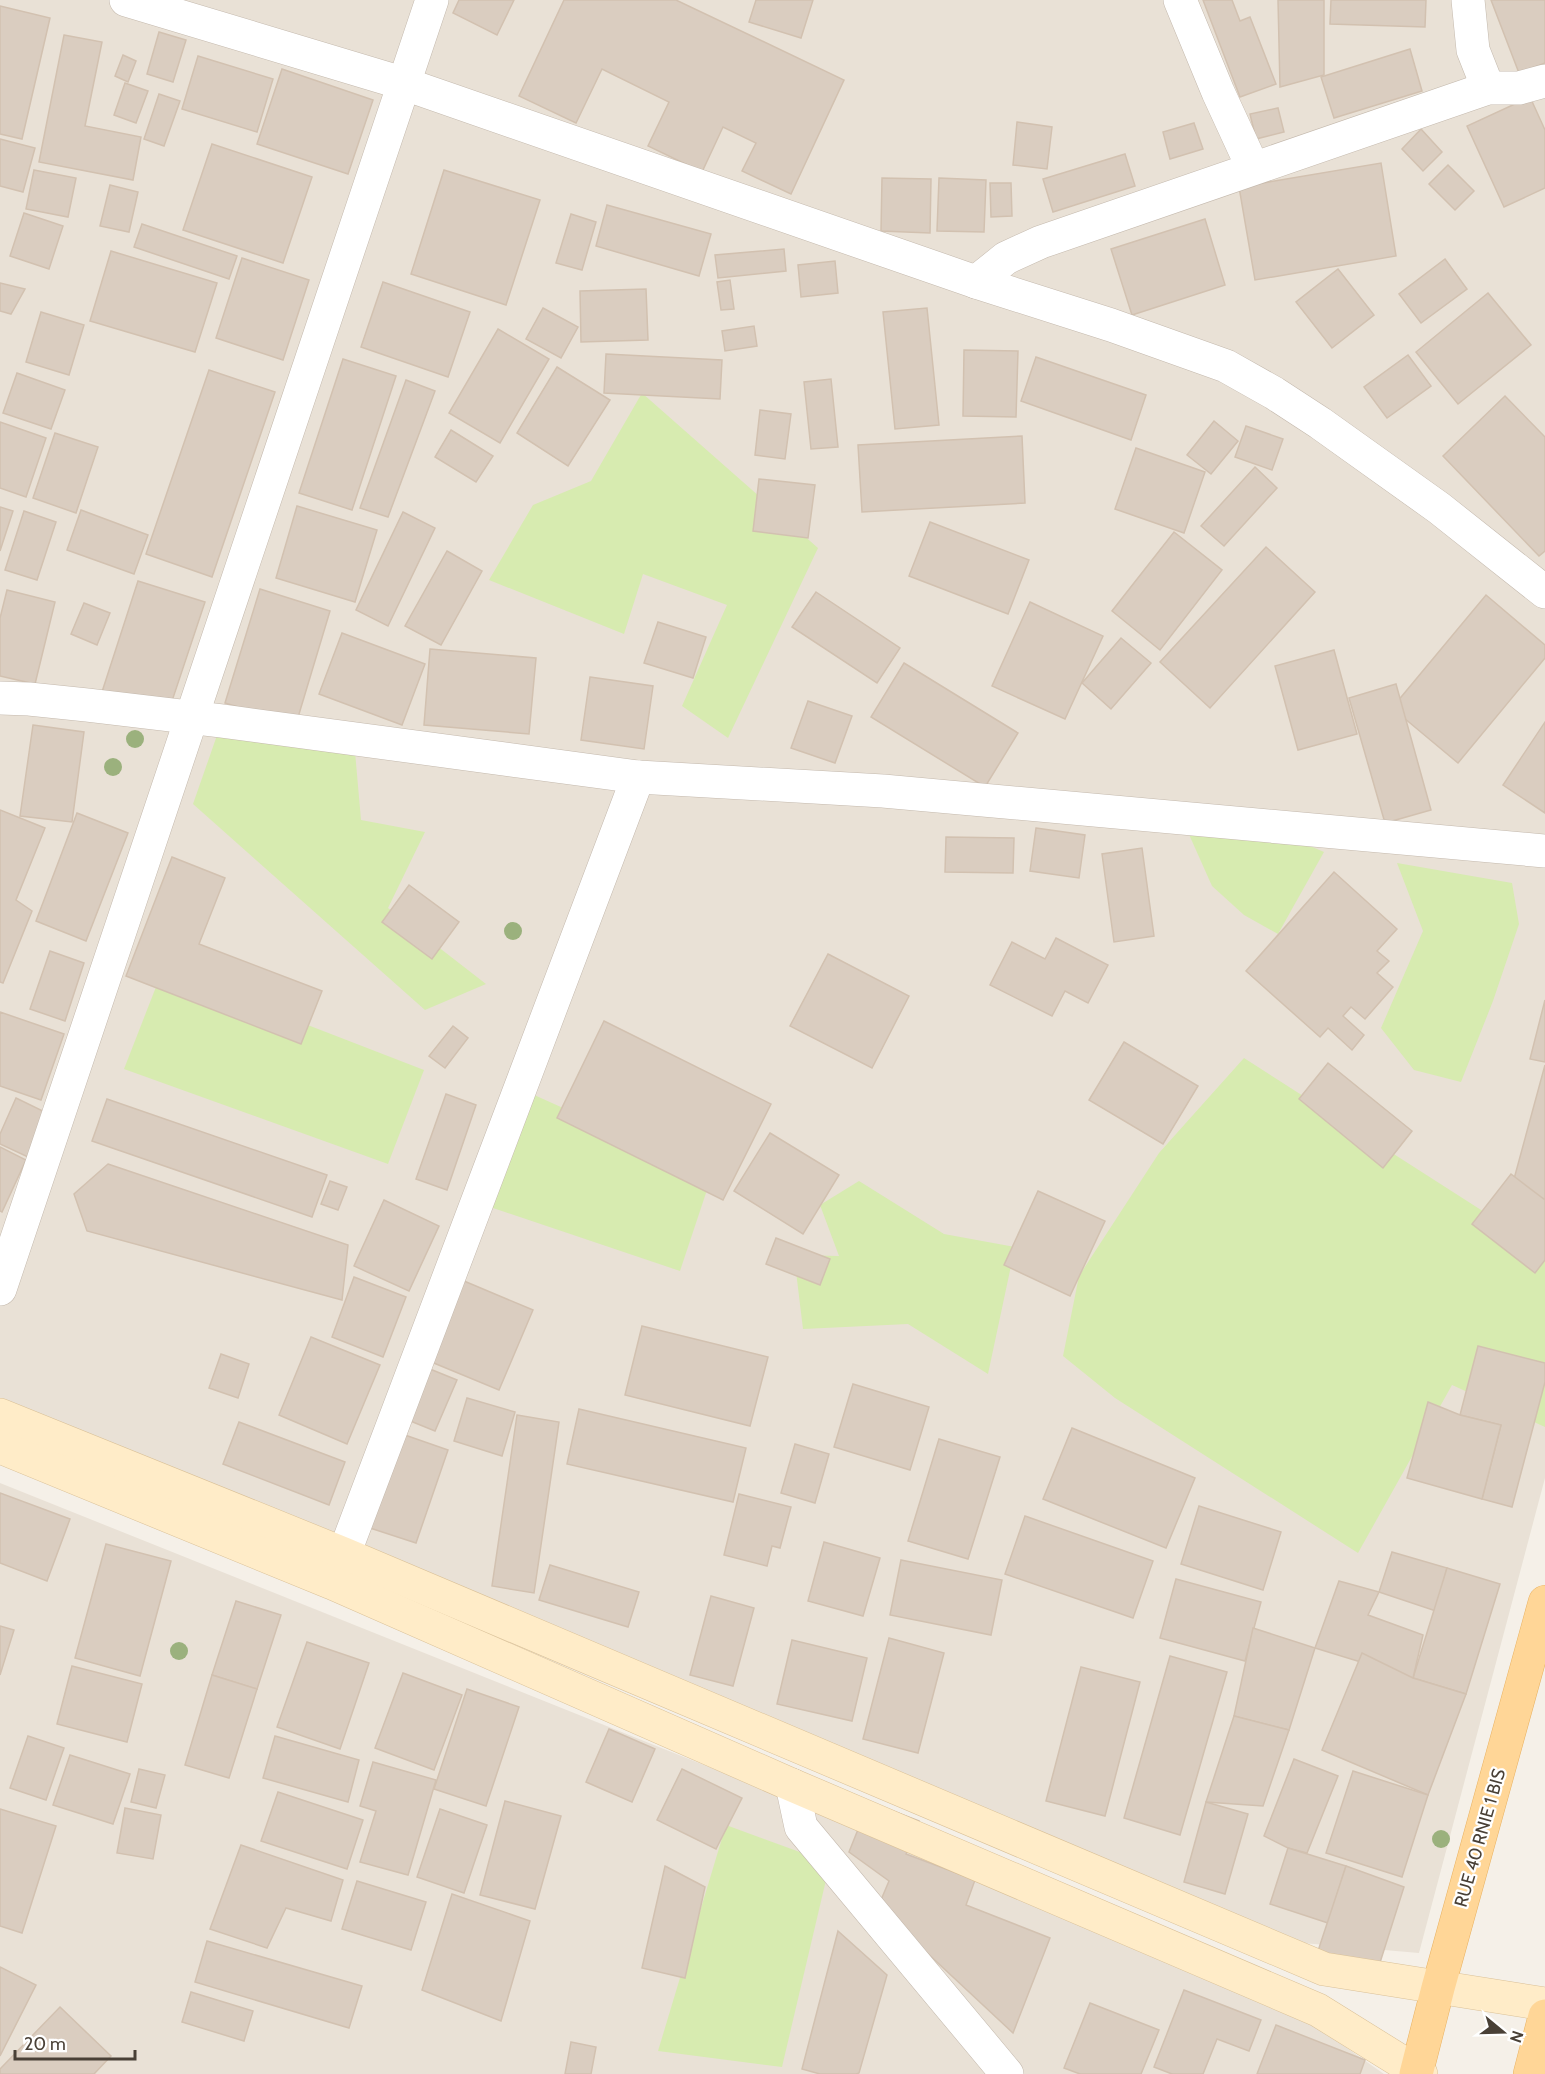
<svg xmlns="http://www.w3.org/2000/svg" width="1545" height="2074" viewBox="0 0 1545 2074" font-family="Cabin,sans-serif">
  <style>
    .residential { fill: #e9e1d6 }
    .green { fill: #d7ebb0 }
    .building { fill: #dacdc0; stroke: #d2c1b0; stroke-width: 1.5 }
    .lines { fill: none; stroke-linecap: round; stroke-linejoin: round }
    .street-casing { stroke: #c4b9ad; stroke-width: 34 }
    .secondary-casing { stroke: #dac198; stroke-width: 34 }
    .primary-casing { stroke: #e9b262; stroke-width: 34 }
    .street { stroke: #fff; stroke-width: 33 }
    .secondary { stroke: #ffecc8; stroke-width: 33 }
    .primary { stroke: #ffd697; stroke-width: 33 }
    .tree { fill: #9bb17d }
    .labels { text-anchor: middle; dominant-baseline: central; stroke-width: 4.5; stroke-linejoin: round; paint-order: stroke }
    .street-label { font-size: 18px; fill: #494036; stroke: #fff }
  </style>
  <rect width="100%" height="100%" fill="#f5f0e8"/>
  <g class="residential">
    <path d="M0,0H1545V1478L1419,1953L1279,1941L0,1399Z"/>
    <path d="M0,1483L1263,1989L1384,2074H0Z"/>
  </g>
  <g class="green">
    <path d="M642,393L818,548L728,738L682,706L727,605L643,574L624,634L489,580L533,505L591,481Z"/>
    <path d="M222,721L354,740L361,820L425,832L388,908L486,984L425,1010L193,804Z"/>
    <path d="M1187,830L1282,834L1324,852L1278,934L1244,915L1212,886Z"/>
    <path d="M1397,863L1512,883L1519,924L1493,1001L1461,1082L1414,1070L1381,1028L1423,931Z"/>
    <path d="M163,969L424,1070L388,1164L124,1069Z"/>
    <path d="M1244,1058L1545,1251V1427L1452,1385L1358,1553L1115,1398L1063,1356L1079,1276L1159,1153Z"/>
    <path d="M532,1094L712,1175L680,1271L490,1207Z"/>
    <path d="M859,1181L944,1234L1015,1247L988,1374L908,1324L803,1329L794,1255L839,1256L820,1205Z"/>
    <path d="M726,1825L830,1863L782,2067L658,2051Z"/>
  </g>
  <g class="building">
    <path d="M459,0H514L497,35L453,13Z"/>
    <path d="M564,0H676L844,80L791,194L742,171L756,143L723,127L702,172L648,146L669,102L602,69L576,123L519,96Z"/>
    <path d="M756,0H813L801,38L749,22Z"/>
    <path d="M1203,0H1232L1240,21L1250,17L1276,84L1240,97Z"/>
    <path d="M1278,0H1324V75L1280,87Z"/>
    <path d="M1331,0H1426L1425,27L1330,24Z"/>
    <path d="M1491,0H1545V63L1519,73Z"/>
    <path d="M0,6L50,18L22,139L0,134Z"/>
    <path d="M159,32L186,40L173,82L147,74Z"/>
    <path d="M64,35L102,42L85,126L141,137L133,180L39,162Z"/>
    <path d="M1410,49L1422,91L1334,118L1321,77Z"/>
    <path d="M123,55L136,61L128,82L115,76Z"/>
    <path d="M198,56L273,79L257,132L182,109Z"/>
    <path d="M282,69L373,100L348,174L257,144Z"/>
    <path d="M125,83L148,91L136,123L114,115Z"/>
    <path d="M159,94L180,101L164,146L144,139Z"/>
    <path d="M1530,97L1545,130V188L1504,207L1467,126Z"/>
    <path d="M1278,108L1284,132L1256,139L1250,114Z"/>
    <path d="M1017,122L1052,127L1047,169L1013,165Z"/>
    <path d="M1194,123L1203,149L1170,159L1163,132Z"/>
    <path d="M1421,129L1442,152L1423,171L1402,149Z"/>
    <path d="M0,139L35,148L23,192L0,186Z"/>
    <path d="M212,144L312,177L283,263L183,230Z"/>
    <path d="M1125,154L1135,186L1053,212L1043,179Z"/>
    <path d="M1381,163L1396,256L1255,280L1239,187Z"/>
    <path d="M1448,165L1474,191L1455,210L1429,184Z"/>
    <path d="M34,170L76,178L68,217L26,209Z"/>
    <path d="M444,170L540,200L506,305L411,274Z"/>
    <path d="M882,178L931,179L930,233L881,231Z"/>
    <path d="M939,178L986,180L984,232L937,231Z"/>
    <path d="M990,183H1011L1012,216L991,217Z"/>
    <path d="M110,185L138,192L129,232L100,226Z"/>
    <path d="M607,205L711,234L699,276L596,246Z"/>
    <path d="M24,213L63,226L49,269L10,256Z"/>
    <path d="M571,214L596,222L582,270L556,263Z"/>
    <path d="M1205,219L1225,285L1132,315L1111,249Z"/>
    <path d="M142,224L237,256L229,279L134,247Z"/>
    <path d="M784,249L786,271L718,278L715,255Z"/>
    <path d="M111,251L217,283L195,352L90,321Z"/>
    <path d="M242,258L309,280L283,360L216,338Z"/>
    <path d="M1445,259L1467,289L1421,323L1399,294Z"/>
    <path d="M835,261L838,293L801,297L798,265Z"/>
    <path d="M1338,269L1374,315L1332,348L1296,302Z"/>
    <path d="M730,280L734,309L721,310L717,282Z"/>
    <path d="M383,282L470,312L448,377L361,347Z"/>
    <path d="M0,283L25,289L11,314L0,311Z"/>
    <path d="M646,289L648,340L581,342L580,291Z"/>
    <path d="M1488,293L1531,345L1458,404L1416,352Z"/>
    <path d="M543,308L578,327L561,358L526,339Z"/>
    <path d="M927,308L939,425L895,429L883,312Z"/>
    <path d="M41,312L84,325L69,375L26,362Z"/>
    <path d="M754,326L757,346L725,351L722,331Z"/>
    <path d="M498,329L549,359L500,443L449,413Z"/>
    <path d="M964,350L1018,351L1016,417L963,416Z"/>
    <path d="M606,354L722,360L720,399L604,393Z"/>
    <path d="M1408,355L1431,386L1387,418L1364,387Z"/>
    <path d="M1036,357L1146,395L1131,440L1021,401Z"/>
    <path d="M343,359L396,376L352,510L299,493Z"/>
    <path d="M557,367L610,400L568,466L517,433Z"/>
    <path d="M209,370L275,392L212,577L146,554Z"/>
    <path d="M17,373L65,390L51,429L3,413Z"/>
    <path d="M831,379L838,447L811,449L804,382Z"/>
    <path d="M406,380L435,391L388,517L360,508Z"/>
    <path d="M1505,396L1545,437V551L1539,556L1443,456Z"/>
    <path d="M760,410L791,414L785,459L755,455Z"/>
    <path d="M1214,421L1238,441L1211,474L1187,455Z"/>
    <path d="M0,422L46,438L26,497L0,488Z"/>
    <path d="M1246,426L1283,439L1272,470L1235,457Z"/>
    <path d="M451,430L493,456L476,482L435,457Z"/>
    <path d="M55,433L98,447L76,513L33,498Z"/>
    <path d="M1022,436L1025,503L862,512L858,445Z"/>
    <path d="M1136,448L1205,472L1184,533L1115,509Z"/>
    <path d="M1255,467L1277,488L1224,546L1201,526Z"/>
    <path d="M759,479L815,485L808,538L753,531Z"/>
    <path d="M297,506L377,530L355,602L276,578Z"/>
    <path d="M0,507L13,511L0,551Z"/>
    <path d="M81,510L148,535L134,574L67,550Z"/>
    <path d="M24,511L56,522L37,580L5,570Z"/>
    <path d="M403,512L435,528L388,626L356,610Z"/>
    <path d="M930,522L1029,560L1008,614L909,576Z"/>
    <path d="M1174,532L1222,570L1160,650L1112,611Z"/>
    <path d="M1266,547L1315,592L1210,708L1160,662Z"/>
    <path d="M447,551L482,571L441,645L405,626Z"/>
    <path d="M138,581L205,602L170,707L101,695Z"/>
    <path d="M260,589L330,611L296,724L225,703Z"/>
    <path d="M7,590L55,602L35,684L0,676V618Z"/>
    <path d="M816,592L900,648L877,683L792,627Z"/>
    <path d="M1486,595L1545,645V658L1458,763L1392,708Z"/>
    <path d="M1030,602L1103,636L1065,719L992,686Z"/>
    <path d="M84,603L110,613L97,645L71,634Z"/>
    <path d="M658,622L706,637L693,678L644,663Z"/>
    <path d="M342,633L425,664L402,725L319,694Z"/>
    <path d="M1121,638L1151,663L1111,709L1082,683Z"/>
    <path d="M430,649L536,658L529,734L424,725Z"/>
    <path d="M1334,650L1357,734L1298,750L1275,666Z"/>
    <path d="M904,663L1018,733L985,787L871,717Z"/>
    <path d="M590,677L653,686L644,749L581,740Z"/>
    <path d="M1396,684L1431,810L1385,823L1349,698Z"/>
    <path d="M808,701L852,716L835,763L791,748Z"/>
    <path d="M1545,722V813L1503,785Z"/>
    <path d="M33,725L84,732L72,822L20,816Z"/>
    <path d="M0,810L45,828L16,900L32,911L3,983L0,982Z"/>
    <path d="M77,813L128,833L86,941L36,921Z"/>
    <path d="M1036,828L1085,835L1079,878L1030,871Z"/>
    <path d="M946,837L1014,838L1013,873L945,872Z"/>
    <path d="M1142,848L1154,936L1114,942L1102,854Z"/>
    <path d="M172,857L225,878L199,944L322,991L301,1044L126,976Z"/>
    <path d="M1334,872L1397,929L1377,951L1389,961L1377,973L1393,987L1365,1019L1351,1007L1343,1016L1364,1035L1352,1050L1328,1028L1320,1037L1246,971Z"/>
    <path d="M409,885L459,922L432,959L382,922Z"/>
    <path d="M1056,938L1108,965L1088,1003L1065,991L1052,1016L990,985L1012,942L1045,959Z"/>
    <path d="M50,951L84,963L65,1021L30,1009Z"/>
    <path d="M828,954L909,996L872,1068L790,1026Z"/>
    <path d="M1545,1000V1062L1530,1059Z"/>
    <path d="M0,1012L64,1034L41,1100L0,1086Z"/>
    <path d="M604,1021L771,1104L723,1200L557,1118Z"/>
    <path d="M453,1026L468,1038L445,1068L429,1056Z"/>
    <path d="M1124,1042L1198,1086L1163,1144L1089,1100Z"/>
    <path d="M1328,1063L1412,1131L1383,1168L1299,1099Z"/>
    <path d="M1545,1065V1199L1511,1190Z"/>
    <path d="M446,1094L476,1105L447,1190L416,1179Z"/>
    <path d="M16,1098L47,1113L28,1157L0,1144V1134Z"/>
    <path d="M107,1099L327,1175L312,1217L92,1141Z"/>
    <path d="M770,1133L839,1175L803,1234L734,1191Z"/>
    <path d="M0,1147L26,1160L2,1212L0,1211Z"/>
    <path d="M108,1164L348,1245L342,1300L87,1231L74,1194Z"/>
    <path d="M1511,1174L1545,1200V1260L1535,1273L1472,1224Z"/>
    <path d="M330,1181L347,1187L338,1210L321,1204Z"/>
    <path d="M1038,1191L1105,1221L1070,1296L1004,1265Z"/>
    <path d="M384,1200L439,1226L409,1291L354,1266Z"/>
    <path d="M776,1238L830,1259L820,1285L766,1264Z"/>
    <path d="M354,1277L406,1297L383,1357L332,1337Z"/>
    <path d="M464,1281L533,1310L499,1390L429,1361Z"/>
    <path d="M642,1326L768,1357L750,1426L625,1395Z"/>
    <path d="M311,1337L380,1365L347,1444L279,1415Z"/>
    <path d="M1478,1346L1545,1363V1382L1512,1507L1482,1499L1501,1425L1460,1415Z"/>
    <path d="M221,1354L249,1364L238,1398L209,1388Z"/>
    <path d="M425,1367L457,1380L435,1431L403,1418Z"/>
    <path d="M853,1384L929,1407L910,1470L834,1447Z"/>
    <path d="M467,1398L515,1412L502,1456L454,1441Z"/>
    <path d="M1428,1402L1460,1415L1501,1425L1482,1499L1407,1478Z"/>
    <path d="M579,1409L746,1448L733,1502L567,1464Z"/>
    <path d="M517,1415L559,1422L534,1593L492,1586Z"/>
    <path d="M239,1422L345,1462L329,1505L223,1464Z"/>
    <path d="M1072,1428L1195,1478L1166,1548L1043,1499Z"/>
    <path d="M402,1434L448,1450L416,1543L370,1528Z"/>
    <path d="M939,1439L1000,1457L968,1559L908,1541Z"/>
    <path d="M795,1444L829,1454L815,1503L781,1493Z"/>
    <path d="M0,1493L70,1519L47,1581L0,1563Z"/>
    <path d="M739,1494L791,1507L780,1548L772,1546L767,1566L724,1555Z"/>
    <path d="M1199,1506L1281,1532L1263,1590L1181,1564Z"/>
    <path d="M1025,1516L1153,1561L1133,1618L1005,1574Z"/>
    <path d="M824,1542L880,1558L863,1616L808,1601Z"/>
    <path d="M106,1544L171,1561L140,1676L75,1658Z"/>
    <path d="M1392,1552L1447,1568L1436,1611L1379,1592Z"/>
    <path d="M901,1560L1002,1580L991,1635L890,1615Z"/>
    <path d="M550,1565L639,1592L628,1627L539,1600Z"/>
    <path d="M1447,1568L1500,1584L1466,1694L1413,1678Z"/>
    <path d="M1176,1579L1261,1602L1245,1661L1160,1638Z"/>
    <path d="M1339,1581L1379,1592L1368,1615L1423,1635L1413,1678L1315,1648Z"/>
    <path d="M711,1596L754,1608L733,1686L690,1675Z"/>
    <path d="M236,1601L281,1615L257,1689L212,1675Z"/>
    <path d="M0,1626L14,1630L0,1675Z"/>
    <path d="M1253,1628L1315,1648L1289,1730L1234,1716Z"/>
    <path d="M889,1638L944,1653L918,1753L863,1739Z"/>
    <path d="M792,1640L867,1658L852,1721L777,1704Z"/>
    <path d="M307,1642L369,1663L340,1749L277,1727Z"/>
    <path d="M1362,1653L1413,1678L1466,1694L1428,1795L1322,1750Z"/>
    <path d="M1170,1656L1227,1672L1180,1835L1124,1818Z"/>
    <path d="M72,1666L142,1684L127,1742L57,1724Z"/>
    <path d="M1081,1667L1140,1682L1105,1816L1046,1801Z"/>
    <path d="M403,1673L462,1695L434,1770L375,1748Z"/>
    <path d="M212,1675L257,1689L229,1778L185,1765Z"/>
    <path d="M467,1689L519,1707L486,1806L434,1789Z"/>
    <path d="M1234,1716L1289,1730L1263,1806L1206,1802Z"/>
    <path d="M609,1729L655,1749L632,1802L586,1782Z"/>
    <path d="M28,1736L64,1748L46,1800L10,1788Z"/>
    <path d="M275,1736L359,1760L348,1802L263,1778Z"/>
    <path d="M70,1755L130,1774L113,1824L53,1805Z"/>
    <path d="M1294,1759L1338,1776L1307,1853L1288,1848L1264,1836Z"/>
    <path d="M373,1762L436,1780L408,1875L360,1862L376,1811L360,1806Z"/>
    <path d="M139,1769L165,1775L156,1808L131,1802Z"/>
    <path d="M682,1769L742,1798L716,1849L657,1820Z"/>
    <path d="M1353,1771L1428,1795L1402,1877L1326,1853Z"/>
    <path d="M278,1792L363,1820L347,1869L261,1841Z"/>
    <path d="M505,1801L561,1816L535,1909L480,1895Z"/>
    <path d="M869,1802L919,1821L906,1854L975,1880L966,1905L1050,1938L1013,2033L878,1907L889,1881L849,1852Z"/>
    <path d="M1206,1802L1248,1814L1225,1894L1184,1882Z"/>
    <path d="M125,1808L161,1815L153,1859L117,1853Z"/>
    <path d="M0,1809L56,1826L22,1933L0,1926Z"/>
    <path d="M440,1809L487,1825L464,1893L417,1877Z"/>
    <path d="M241,1845L343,1880L331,1921L286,1908L267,1948L210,1929Z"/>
    <path d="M1288,1848L1346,1866L1328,1923L1270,1904Z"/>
    <path d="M665,1866L705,1887L685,1978L642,1968Z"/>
    <path d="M1346,1866L1404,1887L1377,1972L1317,1954Z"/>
    <path d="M357,1881L426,1902L411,1950L342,1929Z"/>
    <path d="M452,1894L530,1921L501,2021L422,1990Z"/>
    <path d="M838,1931L887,1975L859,2073L856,2074H820L802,2069Z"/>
    <path d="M207,1941L362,1986L349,2028L195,1982Z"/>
    <path d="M0,1967L36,1985L0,2056Z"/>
    <path d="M1184,1990L1261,2020L1249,2051L1217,2039L1203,2074H1172L1154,2067Z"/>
    <path d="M191,1992L253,2011L244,2041L182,2022Z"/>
    <path d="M1090,2003L1159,2030L1141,2074H1080L1064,2068Z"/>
    <path d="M60,2007L111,2056L94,2074H0V2069Z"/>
    <path d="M1276,2025L1365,2060L1360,2074H1257Z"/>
    <path d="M571,2042L596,2047L591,2074H565Z"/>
  </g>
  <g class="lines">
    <g class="street-casing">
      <g id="street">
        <path d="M126,0L402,83L976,282L1111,325L1226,366L1274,393L1320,423L1439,508L1545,592"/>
        <path d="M1180,0L1218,92L1253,168"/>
        <path d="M1468,0L1473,50L1488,88"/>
        <path d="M976,282L1006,258L1041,242L1488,88H1519L1545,81"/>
        <path d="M0,698L29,699L87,705L222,721L638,777L883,791L1545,851"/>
        <path d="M0,1289L432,0"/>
        <path d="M344,1554L638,777"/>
        <path d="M792,1785L801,1827L1007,2074"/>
      </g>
    </g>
    <g class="secondary-casing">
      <g id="secondary">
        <path d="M0,1415L344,1554L1324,1969L1545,2004"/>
        <path d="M0,1447L332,1583L792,1785L1318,2010L1421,2074"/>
      </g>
    </g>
    <g class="primary-casing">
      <g id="primary">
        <path d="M1416,2074L1438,1988L1545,1602"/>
        <path d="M1530,2074L1545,2016"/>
      </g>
    </g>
    <use href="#street" class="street"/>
    <use href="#secondary" class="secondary"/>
    <use href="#primary" class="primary"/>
  </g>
  <g class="tree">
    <circle cx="135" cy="739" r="9"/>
    <circle cx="113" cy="767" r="9"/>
    <circle cx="513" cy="931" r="9"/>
    <circle cx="179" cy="1651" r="9"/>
    <circle cx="1441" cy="1839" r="9"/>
  </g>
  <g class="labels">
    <g class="street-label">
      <text transform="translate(1480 1838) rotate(-74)">RUE 40 RNIE 1 BIS</text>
    </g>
  </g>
  <g transform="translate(1503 2032) rotate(109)" stroke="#ffffff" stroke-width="4.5" paint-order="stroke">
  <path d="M0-4.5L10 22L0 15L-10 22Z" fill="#494036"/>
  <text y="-9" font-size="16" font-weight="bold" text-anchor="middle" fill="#494036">N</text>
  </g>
  <path d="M15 2050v9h120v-9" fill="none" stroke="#494036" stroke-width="3"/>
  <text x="24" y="2050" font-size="18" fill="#494036" stroke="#ffffff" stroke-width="4.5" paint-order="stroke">20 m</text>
</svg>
